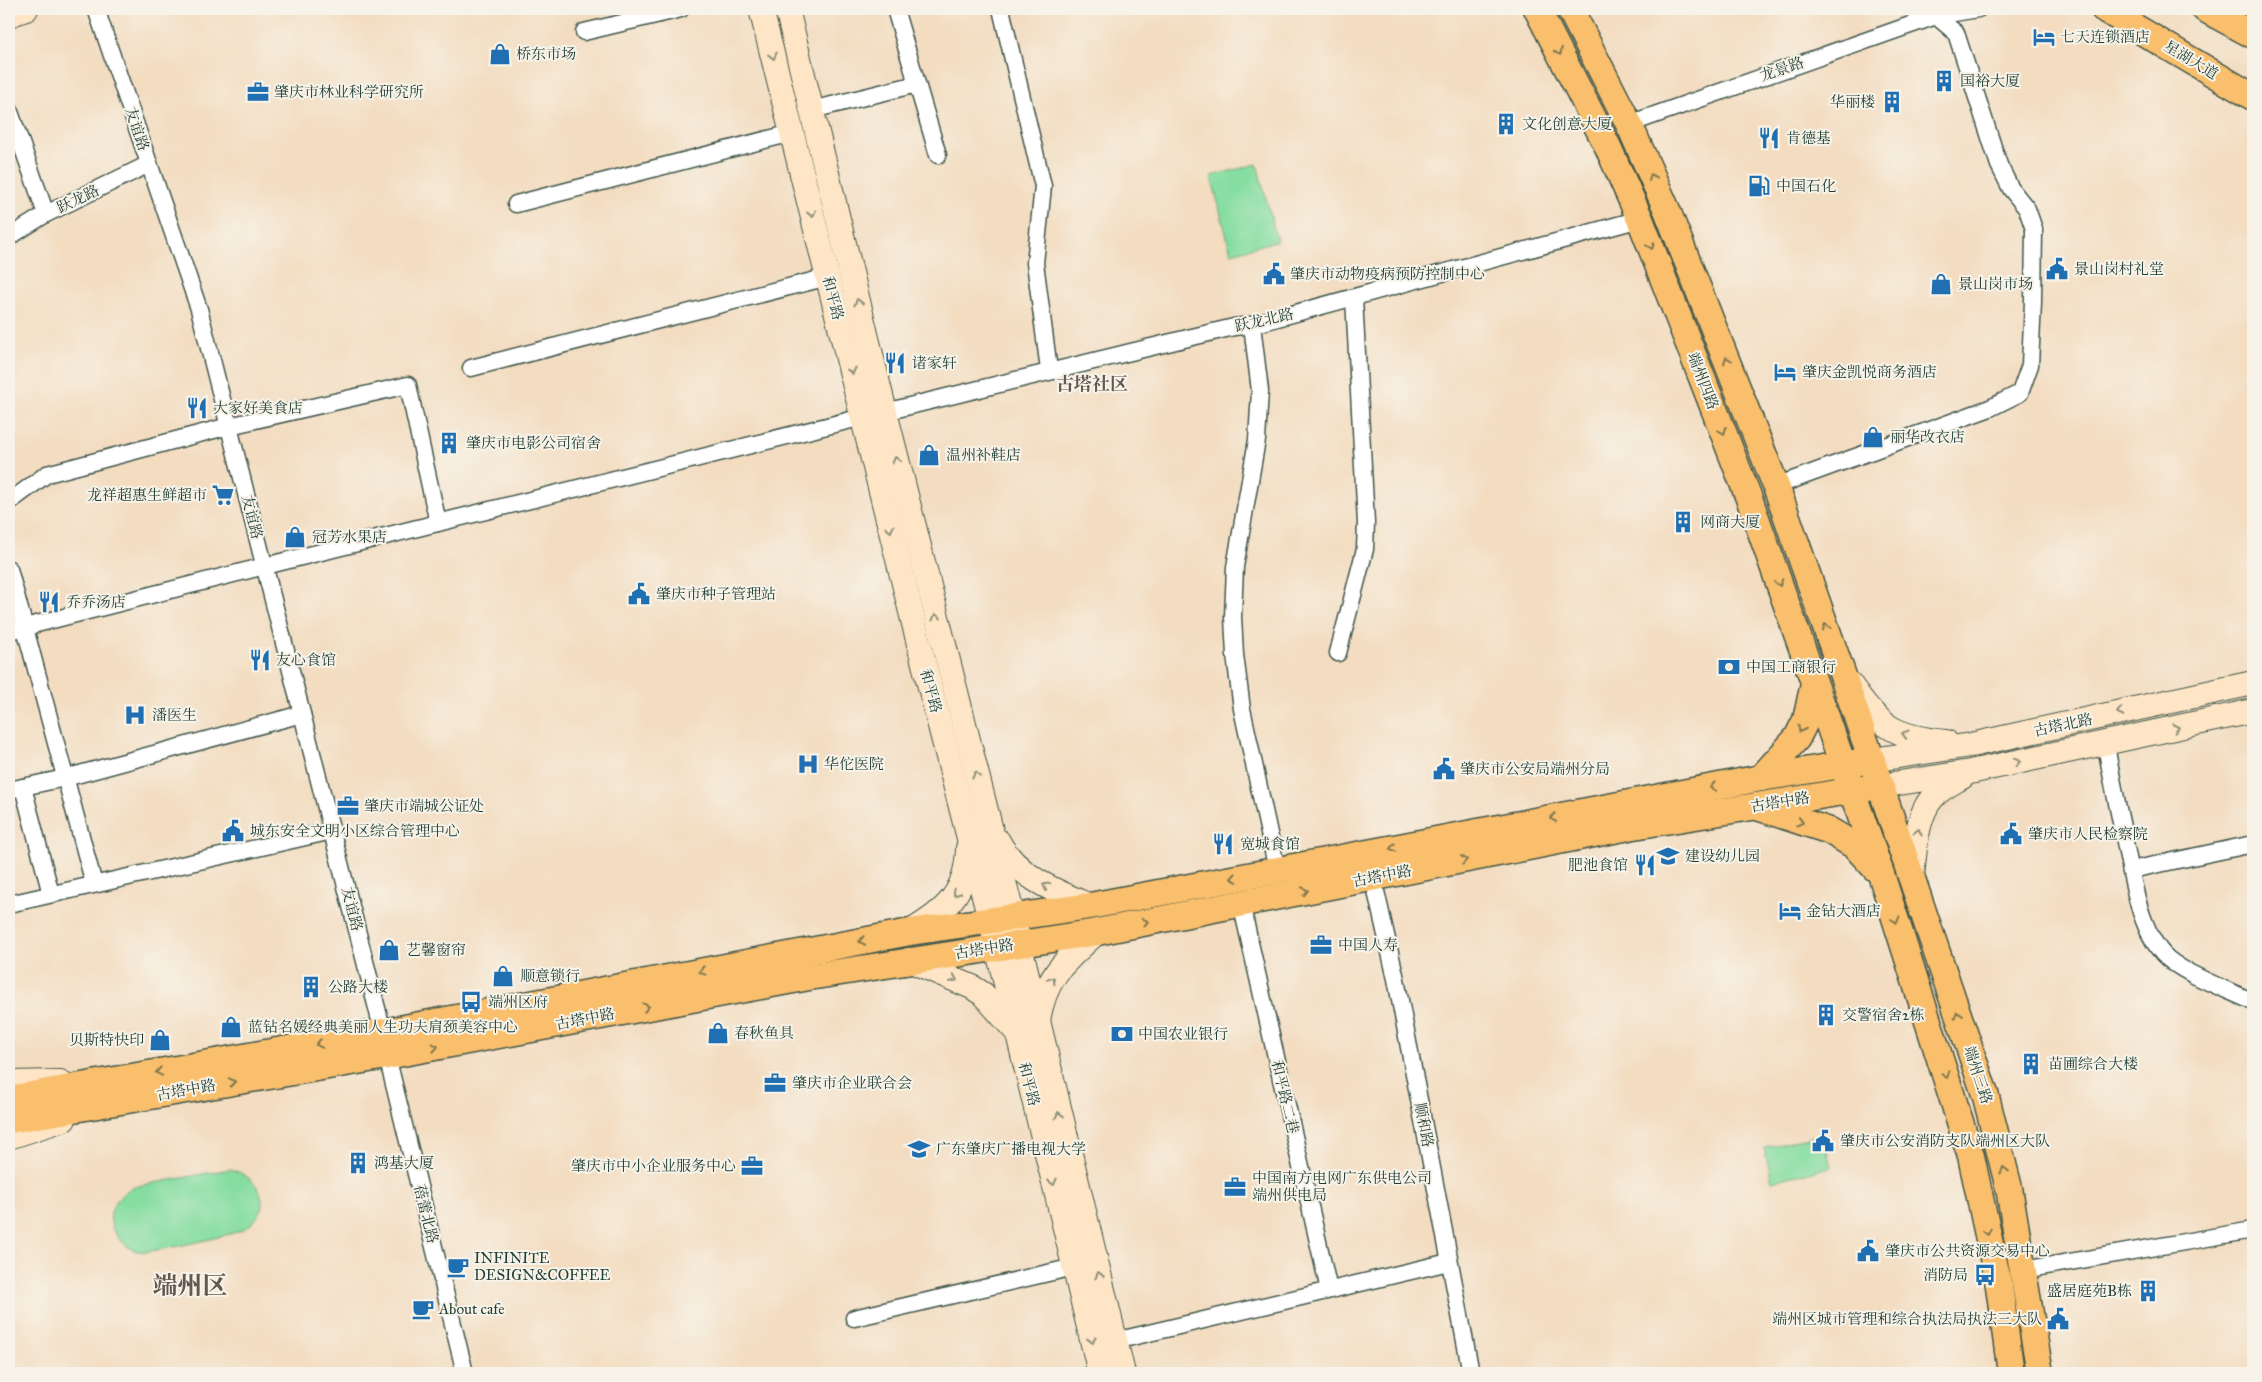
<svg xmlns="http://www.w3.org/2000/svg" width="2262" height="1382" viewBox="0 0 2262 1382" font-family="'IM FELL Great Primer','Noto Serif SC',serif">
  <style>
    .green { fill: #85dda1; stroke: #528d6a }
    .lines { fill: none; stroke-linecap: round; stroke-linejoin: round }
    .street-casing { stroke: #3f5549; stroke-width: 19 }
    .secondary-casing { stroke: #3f5549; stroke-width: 26 }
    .primary-casing { stroke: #3f5549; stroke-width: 29 }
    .street { stroke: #fff; stroke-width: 16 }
    .secondary { stroke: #fde5c5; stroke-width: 24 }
    .primary { stroke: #f9bf6d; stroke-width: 26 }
    .oneway { stroke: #81784e }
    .oneway2 { stroke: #8e917c }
    .labels { text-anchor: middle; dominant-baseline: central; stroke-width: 4; stroke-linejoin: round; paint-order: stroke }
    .poi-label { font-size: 15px; fill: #1f3d34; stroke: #f7f3e8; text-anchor: start }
    .street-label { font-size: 15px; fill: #1f3d34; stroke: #f7f3e8 }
    .quarter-label { font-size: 18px; font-weight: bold; fill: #635851; stroke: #f7f3e8 }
    .town-label { font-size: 25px; font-weight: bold; fill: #635851; stroke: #f7f3e8 }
  </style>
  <rect width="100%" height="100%" fill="#f7f3e8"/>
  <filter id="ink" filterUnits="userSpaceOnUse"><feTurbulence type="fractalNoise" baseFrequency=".02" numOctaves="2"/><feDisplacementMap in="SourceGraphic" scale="10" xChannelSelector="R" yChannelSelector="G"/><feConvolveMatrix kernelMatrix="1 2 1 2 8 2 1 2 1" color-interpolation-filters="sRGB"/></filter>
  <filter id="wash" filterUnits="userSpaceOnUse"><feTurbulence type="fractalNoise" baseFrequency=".0096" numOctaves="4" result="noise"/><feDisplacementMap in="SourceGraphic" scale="20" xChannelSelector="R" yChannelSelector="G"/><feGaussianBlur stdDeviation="1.12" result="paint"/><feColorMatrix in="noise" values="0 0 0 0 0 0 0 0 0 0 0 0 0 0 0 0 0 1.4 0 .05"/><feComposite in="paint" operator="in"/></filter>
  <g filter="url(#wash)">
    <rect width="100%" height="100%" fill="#f3dcc0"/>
    <g class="green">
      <path d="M1257,164L1277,241L1231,253L1211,176Z"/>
      <path d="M1823,1134L1831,1167L1772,1181L1764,1148Z"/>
      <path d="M230,1169C262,1178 276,1209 244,1229C235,1235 165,1249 151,1251C146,1252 136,1252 132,1249C123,1245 113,1233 111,1223C108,1206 120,1195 133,1187Z"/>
    </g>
  </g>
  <g filter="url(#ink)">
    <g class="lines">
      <g class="street-casing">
        <g id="street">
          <path d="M96,9L199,309L383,1032"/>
          <path d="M895,9L938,155"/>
          <path d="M1001,9L1043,186L1035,263L1049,370"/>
          <path d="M584,32L681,9"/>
          <path d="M9,109L46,214"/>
          <path d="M812,110L917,84"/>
          <path d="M1629,124L1936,16L1978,9"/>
          <path d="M516,204L792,133"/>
          <path d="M9,237L46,214L149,164"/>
          <path d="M1252,325L1260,391L1257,440L1235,567L1233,617L1235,655L1242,709L1277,870"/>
          <path d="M471,368L828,277"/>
          <path d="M885,412L1188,338L1234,327L1252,325L1640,219"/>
          <path d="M1776,486L1990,408L2020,393L2030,365L2033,302L2034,229L2027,209L2011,189L1999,165L1956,33L1936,16"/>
          <path d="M9,502L47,474L229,426L408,385L438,523"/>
          <path d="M9,569L94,884"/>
          <path d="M9,631L265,566L863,417"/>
          <path d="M1338,653L1365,549L1366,523L1354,298"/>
          <path d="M2106,743C2110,773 2117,802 2123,832C2131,869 2137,925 2163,954C2180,973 2229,990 2253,1002"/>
          <path d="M23,787L51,894"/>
          <path d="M9,790L65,778L302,714"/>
          <path d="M2131,870L2253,844"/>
          <path d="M1373,878L1396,979L1471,1373"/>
          <path d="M1241,903L1329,1290"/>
          <path d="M9,904L332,831"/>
          <path d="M387,1056L465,1373"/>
          <path d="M2024,1270L2253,1230"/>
          <path d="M854,1318L1074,1267"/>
          <path d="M1115,1341L1449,1262"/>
        </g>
      </g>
      <g class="secondary-casing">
        <g id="secondary">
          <path d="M761,9L922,656L997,947L1100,1373"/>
          <path d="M787,9L885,412L1013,917L1123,1373"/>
          <path d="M9,15L26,9"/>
          <path d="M1850,684C1879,727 1895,737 1946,742"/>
          <path d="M1872,760L1971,745L2253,683"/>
          <path d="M1880,786L1970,772L2253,711"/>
          <path d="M998,841C1017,877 1055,891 1090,906"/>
          <path d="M1912,879C1914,855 1916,815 1933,797C1941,788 1952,783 1962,777"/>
          <path d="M910,932C946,911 967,893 968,848"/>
          <path d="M909,960L972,987L983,994L1014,1029"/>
          <path d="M1038,1021C1045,976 1065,961 1097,932"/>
          <path d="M9,1083L60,1082"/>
          <path d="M9,1137L64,1119"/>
        </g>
      </g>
      <g class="primary-casing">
        <g id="primary">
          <path d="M1537,9L1608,147L1640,219L1750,501L1814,682L1881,874L1971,1156L1999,1286L2011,1373"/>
          <path d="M1570,9L1629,124L1667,210L1776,486L1842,673L1986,1097L2009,1188L2040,1373"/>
          <path d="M2104,9L2253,97"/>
          <path d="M2205,9L2253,35"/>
          <path d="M1761,778L1797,738L1806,720L1814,683"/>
          <path d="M1757,807L1830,831L1855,846L1875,868"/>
          <path d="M9,1099L383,1032L910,932L1090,906L1761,778L1872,760"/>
          <path d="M9,1120L387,1056L809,977L1097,932L1634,826L1880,786"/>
        </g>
      </g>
      <use href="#street" class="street"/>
      <use href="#secondary" class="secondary"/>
      <use href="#primary" class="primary"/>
    </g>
    <defs><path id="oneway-chevron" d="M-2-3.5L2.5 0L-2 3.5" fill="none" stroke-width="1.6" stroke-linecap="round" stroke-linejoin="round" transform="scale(1.25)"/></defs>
    <g class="oneway">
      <use href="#oneway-chevron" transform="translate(1559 52) rotate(63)"/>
      <use href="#oneway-chevron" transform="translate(1652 177) rotate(-114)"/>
      <use href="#oneway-chevron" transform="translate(1651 246) rotate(69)"/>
      <use href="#oneway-chevron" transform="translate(1727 360) rotate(-111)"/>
      <use href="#oneway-chevron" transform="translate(1723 431) rotate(69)"/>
      <use href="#oneway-chevron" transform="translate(1779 583) rotate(71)"/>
      <use href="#oneway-chevron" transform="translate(1826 627) rotate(-110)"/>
      <use href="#oneway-chevron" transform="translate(1801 729) rotate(117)"/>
      <use href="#oneway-chevron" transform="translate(1713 787) rotate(169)"/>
      <use href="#oneway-chevron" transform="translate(1553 818) rotate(169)"/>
      <use href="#oneway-chevron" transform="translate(1800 822) rotate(17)"/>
      <use href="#oneway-chevron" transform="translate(1393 848) rotate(169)"/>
      <use href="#oneway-chevron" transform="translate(1464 860) rotate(-11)"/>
      <use href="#oneway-chevron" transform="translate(1234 878) rotate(169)"/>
      <use href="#oneway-chevron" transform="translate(1305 891) rotate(-11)"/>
      <use href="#oneway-chevron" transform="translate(1896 920) rotate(72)"/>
      <use href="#oneway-chevron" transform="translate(1145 922) rotate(-11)"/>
      <use href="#oneway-chevron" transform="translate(862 941) rotate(169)"/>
      <use href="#oneway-chevron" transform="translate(702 971) rotate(169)"/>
      <use href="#oneway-chevron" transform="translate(646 1007) rotate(-11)"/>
      <use href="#oneway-chevron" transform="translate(1958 1015) rotate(-109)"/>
      <use href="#oneway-chevron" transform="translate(319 1044) rotate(170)"/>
      <use href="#oneway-chevron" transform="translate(435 1047) rotate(-11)"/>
      <use href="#oneway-chevron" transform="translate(159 1072) rotate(170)"/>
      <use href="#oneway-chevron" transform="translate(1946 1075) rotate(72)"/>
      <use href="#oneway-chevron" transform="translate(232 1082) rotate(-10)"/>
      <use href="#oneway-chevron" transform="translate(2004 1170) rotate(-104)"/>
      <use href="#oneway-chevron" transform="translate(1987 1232) rotate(78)"/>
    </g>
    <g class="oneway2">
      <use href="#oneway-chevron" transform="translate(773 56) rotate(76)"/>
      <use href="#oneway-chevron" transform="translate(812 214) rotate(76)"/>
      <use href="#oneway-chevron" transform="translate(858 302) rotate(-104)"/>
      <use href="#oneway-chevron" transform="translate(852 371) rotate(76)"/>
      <use href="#oneway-chevron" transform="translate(896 460) rotate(-104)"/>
      <use href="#oneway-chevron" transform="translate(890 529) rotate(76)"/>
      <use href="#oneway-chevron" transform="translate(936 617) rotate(-104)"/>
      <use href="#oneway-chevron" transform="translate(2120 712) rotate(168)"/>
      <use href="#oneway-chevron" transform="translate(2176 728) rotate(-12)"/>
      <use href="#oneway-chevron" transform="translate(1905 734) rotate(-164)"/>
      <use href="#oneway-chevron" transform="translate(2017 762) rotate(-12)"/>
      <use href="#oneway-chevron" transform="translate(976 775) rotate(-104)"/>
      <use href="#oneway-chevron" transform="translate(1918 832) rotate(-76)"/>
      <use href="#oneway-chevron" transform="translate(1046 886) rotate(-152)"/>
      <use href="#oneway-chevron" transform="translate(956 893) rotate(123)"/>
      <use href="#oneway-chevron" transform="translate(954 979) rotate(24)"/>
      <use href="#oneway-chevron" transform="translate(1052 980) rotate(-58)"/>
      <use href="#oneway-chevron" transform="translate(1059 1115) rotate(-104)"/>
      <use href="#oneway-chevron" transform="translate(1053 1182) rotate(76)"/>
      <use href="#oneway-chevron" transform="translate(1099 1275) rotate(-104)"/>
      <use href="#oneway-chevron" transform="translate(1092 1340) rotate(76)"/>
    </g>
  </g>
  <defs>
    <g id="hotel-bare" transform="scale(1.725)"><path d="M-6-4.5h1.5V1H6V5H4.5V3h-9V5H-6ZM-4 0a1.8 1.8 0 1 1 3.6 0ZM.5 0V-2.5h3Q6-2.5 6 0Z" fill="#1f6fb2" stroke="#f7f3e8" stroke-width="2.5" paint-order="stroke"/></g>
    <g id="shop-bare" transform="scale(1.725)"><path d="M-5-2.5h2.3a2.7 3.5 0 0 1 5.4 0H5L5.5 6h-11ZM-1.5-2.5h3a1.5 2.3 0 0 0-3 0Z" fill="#1f6fb2" stroke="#f7f3e8" stroke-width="2.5" paint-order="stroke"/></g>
    <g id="building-bare" transform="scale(1.725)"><path d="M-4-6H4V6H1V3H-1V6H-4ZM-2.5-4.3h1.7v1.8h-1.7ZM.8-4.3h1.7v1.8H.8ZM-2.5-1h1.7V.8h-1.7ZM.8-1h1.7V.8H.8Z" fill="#1f6fb2" stroke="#f7f3e8" stroke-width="2.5" paint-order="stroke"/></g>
    <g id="office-bare" transform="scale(1.725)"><path d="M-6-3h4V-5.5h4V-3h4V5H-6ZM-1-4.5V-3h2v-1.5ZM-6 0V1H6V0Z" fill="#1f6fb2" stroke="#f7f3e8" stroke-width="2.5" paint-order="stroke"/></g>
    <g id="restaurant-bare" transform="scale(1.725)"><path d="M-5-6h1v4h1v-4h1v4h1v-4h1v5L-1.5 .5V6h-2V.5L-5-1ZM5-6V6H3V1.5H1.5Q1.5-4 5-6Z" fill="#1f6fb2" stroke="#f7f3e8" stroke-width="2.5" paint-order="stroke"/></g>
    <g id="fuel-bare" transform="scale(1.725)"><path d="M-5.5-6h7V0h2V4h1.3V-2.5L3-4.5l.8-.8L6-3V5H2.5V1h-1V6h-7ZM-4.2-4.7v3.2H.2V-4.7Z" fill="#1f6fb2" stroke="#f7f3e8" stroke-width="2.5" paint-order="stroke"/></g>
    <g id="civic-bare" transform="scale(1.725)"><path d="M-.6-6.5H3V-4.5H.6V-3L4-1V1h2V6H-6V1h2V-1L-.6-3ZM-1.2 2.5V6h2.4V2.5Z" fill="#1f6fb2" stroke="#f7f3e8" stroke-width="2.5" paint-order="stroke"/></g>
    <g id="supermarket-bare" transform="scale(1.725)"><path d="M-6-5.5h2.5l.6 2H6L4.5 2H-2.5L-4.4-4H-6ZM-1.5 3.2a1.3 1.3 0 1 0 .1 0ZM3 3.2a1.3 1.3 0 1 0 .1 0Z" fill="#1f6fb2" stroke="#f7f3e8" stroke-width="2.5" paint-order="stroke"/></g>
    <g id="bank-bare" transform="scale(1.725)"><path d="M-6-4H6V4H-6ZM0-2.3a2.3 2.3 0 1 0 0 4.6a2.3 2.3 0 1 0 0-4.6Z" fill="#1f6fb2" stroke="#f7f3e8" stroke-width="2.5" paint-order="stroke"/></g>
    <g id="hospital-bare" transform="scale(1.725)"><path d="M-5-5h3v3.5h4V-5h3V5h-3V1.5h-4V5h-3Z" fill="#1f6fb2" stroke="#f7f3e8" stroke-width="2.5" paint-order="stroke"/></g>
    <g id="school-bare" transform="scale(1.725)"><path d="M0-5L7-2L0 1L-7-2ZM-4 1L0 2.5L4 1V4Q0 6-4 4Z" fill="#1f6fb2" stroke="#f7f3e8" stroke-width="2.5" paint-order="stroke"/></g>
    <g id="bus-bare" transform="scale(1.725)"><path d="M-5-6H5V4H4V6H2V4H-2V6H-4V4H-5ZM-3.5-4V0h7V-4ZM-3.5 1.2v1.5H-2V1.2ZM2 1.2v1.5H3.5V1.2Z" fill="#1f6fb2" stroke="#f7f3e8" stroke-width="2.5" paint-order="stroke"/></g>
    <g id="university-bare" transform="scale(1.725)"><path d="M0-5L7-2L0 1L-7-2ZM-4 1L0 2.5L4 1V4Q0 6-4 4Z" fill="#1f6fb2" stroke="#f7f3e8" stroke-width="2.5" paint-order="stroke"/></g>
    <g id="cafe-bare" transform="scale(1.725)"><path d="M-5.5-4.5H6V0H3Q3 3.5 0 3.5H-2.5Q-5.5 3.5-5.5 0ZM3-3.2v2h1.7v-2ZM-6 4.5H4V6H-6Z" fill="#1f6fb2" stroke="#f7f3e8" stroke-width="2.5" paint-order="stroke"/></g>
  </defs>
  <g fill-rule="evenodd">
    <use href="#hotel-bare" x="2044" y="37"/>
    <use href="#shop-bare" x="500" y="54"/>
    <use href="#building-bare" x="1944" y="81"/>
    <use href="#office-bare" x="258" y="92"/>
    <use href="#building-bare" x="1892" y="102"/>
    <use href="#building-bare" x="1506" y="124"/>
    <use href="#restaurant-bare" x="1769" y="138"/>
    <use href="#fuel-bare" x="1759" y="186"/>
    <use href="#civic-bare" x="2057" y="269"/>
    <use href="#civic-bare" x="1274" y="274"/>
    <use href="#shop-bare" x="1941" y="284"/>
    <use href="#restaurant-bare" x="895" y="363"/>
    <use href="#hotel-bare" x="1785" y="372"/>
    <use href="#restaurant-bare" x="197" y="408"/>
    <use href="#shop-bare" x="1873" y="437"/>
    <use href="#building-bare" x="449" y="443"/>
    <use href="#shop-bare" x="929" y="455"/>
    <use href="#supermarket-bare" x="223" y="495"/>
    <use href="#building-bare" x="1683" y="522"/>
    <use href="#shop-bare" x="295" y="537"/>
    <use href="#civic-bare" x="639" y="594"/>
    <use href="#restaurant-bare" x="49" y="602"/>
    <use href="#restaurant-bare" x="260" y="660"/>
    <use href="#bank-bare" x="1729" y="667"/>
    <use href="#hospital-bare" x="135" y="715"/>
    <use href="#hospital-bare" x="808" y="764"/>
    <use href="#civic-bare" x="1444" y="769"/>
    <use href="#office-bare" x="348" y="806"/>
    <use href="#civic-bare" x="233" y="831"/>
    <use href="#civic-bare" x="2011" y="834"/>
    <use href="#restaurant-bare" x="1223" y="844"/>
    <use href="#school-bare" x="1668" y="856"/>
    <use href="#restaurant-bare" x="1645" y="865"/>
    <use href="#hotel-bare" x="1790" y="911"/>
    <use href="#office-bare" x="1321" y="945"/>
    <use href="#shop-bare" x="389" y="950"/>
    <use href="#shop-bare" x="503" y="976"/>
    <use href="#building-bare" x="311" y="987"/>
    <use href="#bus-bare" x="471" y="1002"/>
    <use href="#building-bare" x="1826" y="1015"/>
    <use href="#shop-bare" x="231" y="1027"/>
    <use href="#shop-bare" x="718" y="1033"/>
    <use href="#bank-bare" x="1122" y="1034"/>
    <use href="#shop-bare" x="160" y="1040"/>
    <use href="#building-bare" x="2031" y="1064"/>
    <use href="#office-bare" x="775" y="1083"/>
    <use href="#civic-bare" x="1823" y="1141"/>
    <use href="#university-bare" x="919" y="1149"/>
    <use href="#building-bare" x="358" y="1163"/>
    <use href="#office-bare" x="752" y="1166"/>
    <use href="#office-bare" x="1235" y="1187"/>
    <use href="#civic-bare" x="1868" y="1251"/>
    <use href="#cafe-bare" x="458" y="1267"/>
    <use href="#bus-bare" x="1985" y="1275"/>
    <use href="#building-bare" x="2148" y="1291"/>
    <use href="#cafe-bare" x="423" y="1309"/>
    <use href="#civic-bare" x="2058" y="1319"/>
  </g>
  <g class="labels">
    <g class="poi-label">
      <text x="2060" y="37">七天连锁酒店</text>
      <text x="516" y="54">桥东市场</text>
      <text x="1960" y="81">国裕大厦</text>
      <text x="274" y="92">肇庆市林业科学研究所</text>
      <text x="1875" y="102" text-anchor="end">华丽楼</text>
      <text x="1522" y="124">文化创意大厦</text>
      <text x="1786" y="138">肯德基</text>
      <text x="1776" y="186">中国石化</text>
      <text x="2074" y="269">景山岗村礼堂</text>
      <text x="1290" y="274">肇庆市动物疫病预防控制中心</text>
      <text x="1958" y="284">景山岗市场</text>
      <text x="912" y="363">诸家轩</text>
      <text x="1802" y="372">肇庆金凯悦商务酒店</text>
      <text x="213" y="408">大家好美食店</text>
      <text x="1890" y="437">丽华改衣店</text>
      <text x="466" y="443">肇庆市电影公司宿舍</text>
      <text x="946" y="455">温州补鞋店</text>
      <text x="207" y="495" text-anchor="end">龙祥超惠生鲜超市</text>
      <text x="1700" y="522">网商大厦</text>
      <text x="312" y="537">冠芳水果店</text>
      <text x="656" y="594">肇庆市种子管理站</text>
      <text x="66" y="602">乔乔汤店</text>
      <text x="276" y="660">友心食馆</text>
      <text x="1746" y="667">中国工商银行</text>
      <text x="152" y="715">潘医生</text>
      <text x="824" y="764">华佗医院</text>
      <text x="1460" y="769">肇庆市公安局端州分局</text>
      <text x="364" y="806">肇庆市端城公证处</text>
      <text x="250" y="831">城东安全文明小区综合管理中心</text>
      <text x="2028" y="834">肇庆市人民检察院</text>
      <text x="1240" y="844">宽城食馆</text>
      <text x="1685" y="856">建设幼儿园</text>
      <text x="1628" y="865" text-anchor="end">肥池食馆</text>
      <text x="1806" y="911">金钻大酒店</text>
      <text x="1338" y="945">中国人寿</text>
      <text x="406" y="950">艺馨窗帘</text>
      <text x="520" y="976">顺意锁行</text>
      <text x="328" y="987">公路大楼</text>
      <text x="488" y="1002">端州区府</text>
      <text x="1842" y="1015">交警宿舍2栋</text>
      <text x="248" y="1027">蓝钻名媛经典美丽人生功夫肩颈美容中心</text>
      <text x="734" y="1033">春秋鱼具</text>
      <text x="1138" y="1034">中国农业银行</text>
      <text x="144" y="1040" text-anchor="end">贝斯特快印</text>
      <text x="2048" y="1064">苗圃综合大楼</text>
      <text x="792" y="1083">肇庆市企业联合会</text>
      <text x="1840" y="1141">肇庆市公安消防支队端州区大队</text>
      <text x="936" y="1149">广东肇庆广播电视大学</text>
      <text x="374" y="1163">鸿基大厦</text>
      <text x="736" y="1166" text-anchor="end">肇庆市中小企业服务中心</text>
      <text x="1252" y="1178">中国南方电网广东供电公司<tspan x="1252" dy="17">端州供电局</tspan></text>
      <text x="1885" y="1251">肇庆市公共资源交易中心</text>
      <text x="474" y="1258">INFINITE<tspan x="474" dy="17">DESIGN&amp;COFFEE</tspan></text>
      <text x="1968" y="1275" text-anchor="end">消防局</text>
      <text x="2132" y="1291" text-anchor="end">盛居庭苑B栋</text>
      <text x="439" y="1309">About cafe</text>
      <text x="2042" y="1319" text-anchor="end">端州区城市管理和综合执法局执法三大队</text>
    </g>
    <g class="street-label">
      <text transform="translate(2191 60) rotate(31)">星湖大道</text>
      <text transform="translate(1782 69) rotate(-19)">龙景路</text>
      <text transform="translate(137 129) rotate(71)">友谊路</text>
      <text transform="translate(78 199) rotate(-26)">跃龙路</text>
      <text transform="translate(833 298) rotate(76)">和平路</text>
      <text transform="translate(1264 320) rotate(-13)">跃龙北路</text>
      <text transform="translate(1703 381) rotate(69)">端州四路</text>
      <text transform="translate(252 517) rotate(76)">友谊路</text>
      <text transform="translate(931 691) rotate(75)">和平路</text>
      <text transform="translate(2063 725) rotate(-12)">古塔北路</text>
      <text transform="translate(1780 802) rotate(-9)">古塔中路</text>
      <text transform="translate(1382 876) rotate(-11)">古塔中路</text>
      <text transform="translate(352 909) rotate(76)">友谊路</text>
      <text transform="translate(984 949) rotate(-9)">古塔中路</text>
      <text transform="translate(585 1019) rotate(-11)">古塔中路</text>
      <text transform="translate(1978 1075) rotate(72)">端州三路</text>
      <text transform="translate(1029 1084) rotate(76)">和平路</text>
      <text transform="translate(186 1090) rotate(-10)">古塔中路</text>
      <text transform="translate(1285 1097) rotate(77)">和平路二巷</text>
      <text transform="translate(1424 1125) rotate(79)">顺和路</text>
      <text transform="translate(426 1214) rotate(76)">蓓蕾北路</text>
    </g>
    <g class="quarter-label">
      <text x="1092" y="384">古塔社区</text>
    </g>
    <g class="town-label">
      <text x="190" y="1285">端州区</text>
    </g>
  </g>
  <rect width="2262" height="1382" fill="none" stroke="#f7f3e8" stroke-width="30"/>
</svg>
